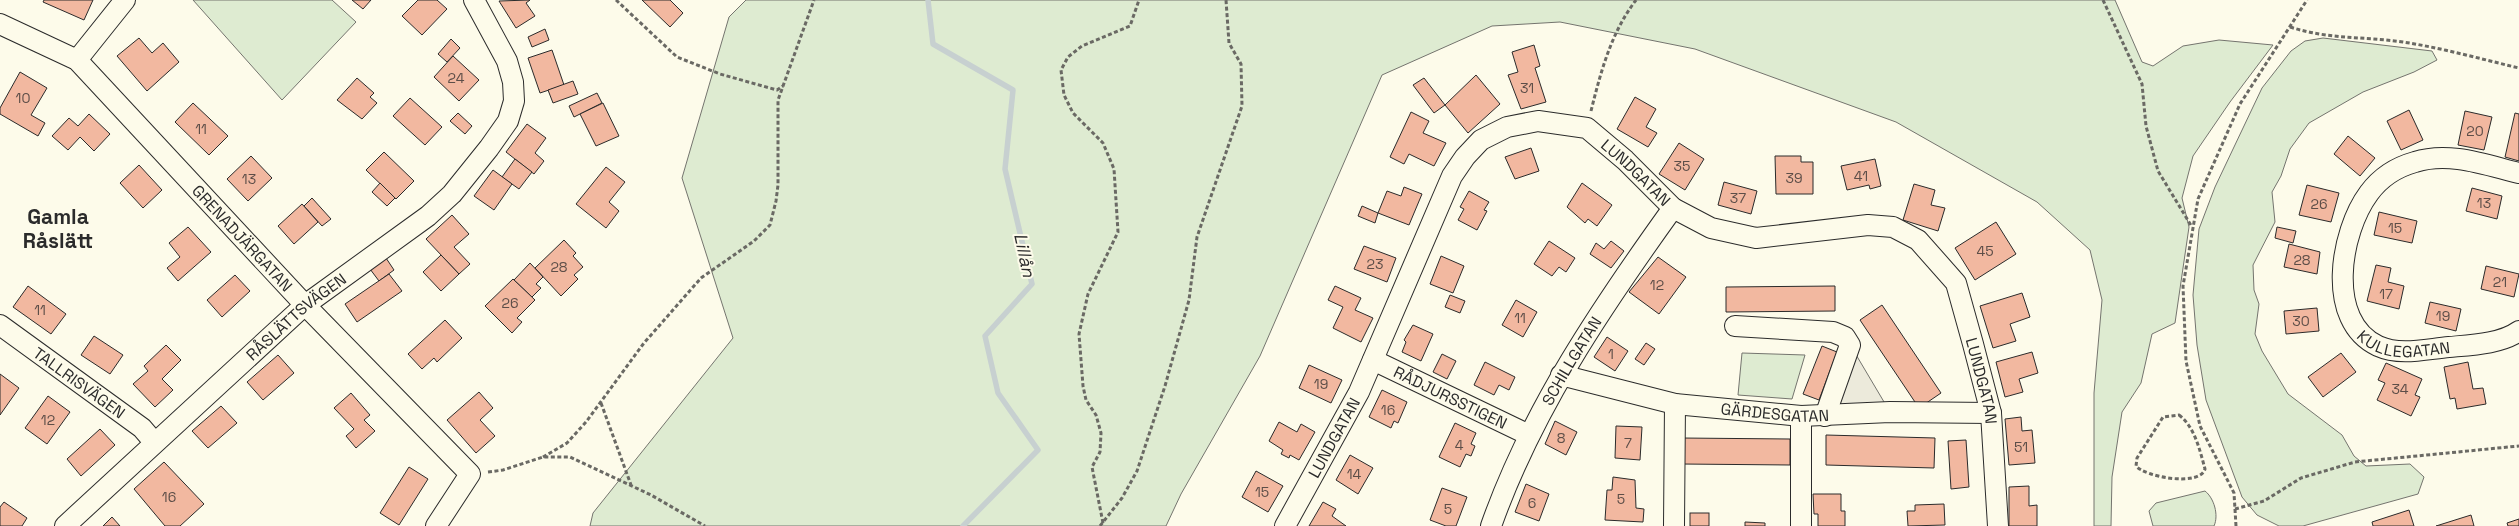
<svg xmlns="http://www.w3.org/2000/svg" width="2519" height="526" viewBox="0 0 2519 526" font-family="'Space Grotesk',sans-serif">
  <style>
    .green { fill: #deebd1; stroke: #74746e }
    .parking { fill: #eceadb; stroke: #74746e }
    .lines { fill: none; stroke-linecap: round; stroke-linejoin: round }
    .stream { stroke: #c7d0d0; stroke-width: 5.5 }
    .building { fill: #f2b8a0; stroke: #2b2b2b }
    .minor-casing { stroke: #2b2b2b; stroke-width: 22 }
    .path { stroke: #6a6964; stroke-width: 3; stroke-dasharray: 4 2.5; stroke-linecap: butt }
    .minor { stroke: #fdfbea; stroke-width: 20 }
    .labels { text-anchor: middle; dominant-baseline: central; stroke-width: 4; stroke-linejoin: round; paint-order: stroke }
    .number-label { font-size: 14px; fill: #5d4e48 }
    .street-label { font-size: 16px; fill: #2b2b2b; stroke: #fdfbea }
    .water-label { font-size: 18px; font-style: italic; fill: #2b2b2b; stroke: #fdfbea }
    .district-label { font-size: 21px; font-weight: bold; fill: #2b2b2b; stroke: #fdfbea }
  </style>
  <rect width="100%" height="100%" fill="#fdfbea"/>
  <g class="green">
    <path d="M193,0H332L356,22L282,100Z"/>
    <path d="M746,0H2115L2142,62L2153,66L2183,46L2219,40L2273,45L2230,102L2193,156L2182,198L2189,227L2175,323L2152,334L2141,383L2122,412L2112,477L2111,526H2094V393L2102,300L2090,250L2037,202L1896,122L1695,49L1560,22L1492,26L1382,75L1260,356L1181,494L1166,526H590L593,513L733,338L682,178L729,17Z"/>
    <path d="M2323,38L2432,51L2437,60L2414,72L2363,92L2309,123L2290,149L2281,176L2272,192L2275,222L2253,265L2254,290L2259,304L2255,334L2262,351L2288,394L2342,435L2354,456L2366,466L2410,464L2424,477L2418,494L2303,526H2279L2257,515L2242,497L2206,400L2197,345L2193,295L2199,229L2215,187L2262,88L2291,51L2305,41Z"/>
    <path d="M1742,353L1805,355L1792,399L1738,395Z"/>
    <path d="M2205,491C2214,498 2219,515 2214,526H2153L2149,511L2156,503Z"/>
  </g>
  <path class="parking" d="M1855,353L1890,412L1821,416Z"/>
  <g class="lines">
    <path class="stream" d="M928,0L933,44L1013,90L1005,169L1032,284L985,336L998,393L1038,450L963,526"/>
  </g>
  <g class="building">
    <path d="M44,0H93L84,20L43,2Z"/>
    <path d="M352,0H371L363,9Z"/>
    <path d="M418,0H437L447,9L422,35L402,16Z"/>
    <path d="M530,0L526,3L535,16L516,28L499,1Z"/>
    <path d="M642,0H670L683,13L670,27Z"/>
    <path d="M545,29L549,40L532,47L528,37Z"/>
    <path d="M139,38L152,53L163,43L179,62L147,91L117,56Z"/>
    <path d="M451,39L460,48L447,62L438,54Z"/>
    <path d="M1534,45L1540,66L1535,68L1546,102L1521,109L1508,75L1518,72L1512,52Z"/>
    <path d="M552,50L564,85L540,93L528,58Z"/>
    <path d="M453,56L479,80L459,101L434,77Z"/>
    <path d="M20,72L47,88L31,115L45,123L38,136L0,114V108Z"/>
    <path d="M1476,75L1500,104L1468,133L1445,105Z"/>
    <path d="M357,78L374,93L370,97L377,103L362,119L337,100Z"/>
    <path d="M1424,78L1445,105L1434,113L1413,85Z"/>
    <path d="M573,81L578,94L553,103L548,90Z"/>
    <path d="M597,93L602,103L574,117L569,106Z"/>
    <path d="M1635,97L1656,109L1646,127L1657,133L1648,147L1617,129Z"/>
    <path d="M410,98L442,127L425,145L393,116Z"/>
    <path d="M193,103L228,136L209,155L175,122Z"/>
    <path d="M603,103L619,136L596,146L580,114Z"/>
    <path d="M2409,110L2423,140L2401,150L2387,121Z"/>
    <path d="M2465,111L2492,117L2484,150L2458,145Z"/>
    <path d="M1411,112L1429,121L1423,133L1446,143L1434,166L1409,154L1404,164L1390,157Z"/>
    <path d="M458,113L472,126L465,134L450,121Z"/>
    <path d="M2515,113L2519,114V161L2505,157Z"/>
    <path d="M89,114L110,134L94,151L80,137L68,150L52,136L69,118L78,126Z"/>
    <path d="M527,124L546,138L535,153L544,161L534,174L506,152Z"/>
    <path d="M2348,136L2375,158L2360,176L2334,154Z"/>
    <path d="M1679,143L1704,159L1685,190L1659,174Z"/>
    <path d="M1531,148L1539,171L1515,179L1505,157Z"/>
    <path d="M384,152L414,181L396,199L366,170Z"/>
    <path d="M251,156L272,178L248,201L227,179Z"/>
    <path d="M1775,156H1801V162H1813V194H1776Z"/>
    <path d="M515,159L532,172L519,189L502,177Z"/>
    <path d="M1875,159L1881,186L1870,189L1869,185L1847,190L1841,166Z"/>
    <path d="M139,165L162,190L143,208L120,183Z"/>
    <path d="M606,167L625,182L609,202L619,211L606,228L576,204Z"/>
    <path d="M493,170L512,184L494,210L474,196Z"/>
    <path d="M1724,182L1757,191L1751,214L1718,205Z"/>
    <path d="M380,183L395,198L387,206L372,192Z"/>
    <path d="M1582,183L1612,205L1597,226L1588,219L1585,223L1567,207Z"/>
    <path d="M1914,184L1935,190L1931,205L1945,208L1938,231L1903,220Z"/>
    <path d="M2307,185L2339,193L2331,222L2299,215Z"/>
    <path d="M1404,187L1422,194L1409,225L1378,213L1387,191L1401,196Z"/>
    <path d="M2472,188L2502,196L2497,219L2466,211Z"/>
    <path d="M1469,191L1489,202L1484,210L1487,211L1477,230L1458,220L1464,209L1460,207Z"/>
    <path d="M312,198L331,219L322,226L304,206Z"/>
    <path d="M302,204L318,222L294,244L278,226Z"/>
    <path d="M1362,206L1378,213L1375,223L1358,216Z"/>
    <path d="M2379,212L2417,221L2412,243L2374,235Z"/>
    <path d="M452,215L469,234L454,247L470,264L459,274L426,239Z"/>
    <path d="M1996,222L2016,254L1975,280L1955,248Z"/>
    <path d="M188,227L211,252L178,281L167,268L180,257L169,243Z"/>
    <path d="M2277,227L2296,231L2293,243L2275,238Z"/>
    <path d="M564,240L576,253L573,256L583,267L574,275L578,279L561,296L535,268Z"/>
    <path d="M1549,241L1575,258L1566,272L1559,267L1552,276L1534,264Z"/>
    <path d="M1611,241L1624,251L1611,268L1590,254L1596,243L1604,249Z"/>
    <path d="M2289,244L2320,252L2317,274L2284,267Z"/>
    <path d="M1364,246L1396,258L1387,282L1354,269Z"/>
    <path d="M441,255L459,274L441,291L423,272Z"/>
    <path d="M1441,256L1464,266L1453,293L1430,284Z"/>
    <path d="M1658,257L1686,277L1659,314L1629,292Z"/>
    <path d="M386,258L394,270L379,281L370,269Z"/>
    <path d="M530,263L543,277L536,284L541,288L532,297L514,280Z"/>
    <path d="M2376,265L2391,268L2388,282L2404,286L2399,309L2367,301Z"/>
    <path d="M2486,266L2519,274L2514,297L2481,289Z"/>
    <path d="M389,274L402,291L357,322L345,304Z"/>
    <path d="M235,275L250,291L222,317L207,300Z"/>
    <path d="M513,279L535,300L517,318L522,322L512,333L485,306Z"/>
    <path d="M28,286L66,314L51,334L13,307Z"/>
    <path d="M1335,286L1361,298L1355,310L1373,318L1361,342L1333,328L1343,307L1328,300Z"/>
    <path d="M1835,286V311L1726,312V287Z"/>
    <path d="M2022,293L2030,317L2010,324L2016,341L1993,348L1980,306Z"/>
    <path d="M1450,295L1465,301L1460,313L1445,307Z"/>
    <path d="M1516,300L1537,312L1523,337L1502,325Z"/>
    <path d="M2430,302L2461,309L2456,331L2425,323Z"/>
    <path d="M1882,305L1941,393L1919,408L1860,320Z"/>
    <path d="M2317,308L2319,331L2286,334L2284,311Z"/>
    <path d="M445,320L462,338L437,362L434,358L422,369L408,354Z"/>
    <path d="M1413,325L1433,334L1421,361L1402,352L1406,342L1404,340Z"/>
    <path d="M94,336L123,355L110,374L81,355Z"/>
    <path d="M1607,337L1628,351L1615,371L1594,357Z"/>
    <path d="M1646,343L1655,349L1644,365L1635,359Z"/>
    <path d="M166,345L181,360L162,379L173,390L155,407L133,384L148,371L144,366Z"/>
    <path d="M1822,346L1837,352L1819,400L1803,394Z"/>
    <path d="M2032,352L2038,373L2019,379L2023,392L2005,397L1996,362Z"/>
    <path d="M2341,353L2356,372L2323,397L2308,377Z"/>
    <path d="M1442,354L1456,361L1447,379L1433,372Z"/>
    <path d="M278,355L294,373L263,400L247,382Z"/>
    <path d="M1485,362L1515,377L1509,390L1499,385L1494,395L1474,385Z"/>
    <path d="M2468,362L2473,389L2483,388L2486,404L2457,409L2455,398L2450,399L2444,367Z"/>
    <path d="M2386,363L2422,379L2415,395L2420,397L2411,416L2377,400L2385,383L2378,380Z"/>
    <path d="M1309,365L1342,380L1331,403L1299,388Z"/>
    <path d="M0,374L19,388L0,415Z"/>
    <path d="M1382,390L1407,402L1398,423L1394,421L1391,428L1369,417Z"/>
    <path d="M479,392L493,408L480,420L495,436L476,453L447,420Z"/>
    <path d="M351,393L370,415L364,420L375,431L356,448L346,436L354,429L334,408Z"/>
    <path d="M48,396L70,412L47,444L25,428Z"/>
    <path d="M221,406L237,423L208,448L192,431Z"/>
    <path d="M2021,417L2022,431L2032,430L2035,463L2009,465L2005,419Z"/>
    <path d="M1555,421L1577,432L1566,455L1545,444Z"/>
    <path d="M1279,422L1297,432L1301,424L1315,432L1299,460L1290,455L1289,458L1281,454L1283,450L1269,441Z"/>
    <path d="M1455,423L1476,433L1471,444L1475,446L1471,456L1466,454L1460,467L1439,457Z"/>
    <path d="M1616,426L1642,427L1640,460L1615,458Z"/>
    <path d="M100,429L115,445L81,476L67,459Z"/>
    <path d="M1826,435L1935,438L1934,468L1826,465Z"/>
    <path d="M1681,438L1790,439V465L1681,464Z"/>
    <path d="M1966,440L1969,487L1951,489L1948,441Z"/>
    <path d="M1350,455L1373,468L1358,494L1336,480Z"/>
    <path d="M164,462L204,504L180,526H165L134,489Z"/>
    <path d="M409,467L428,479L399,525L380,513Z"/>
    <path d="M1256,471L1283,486L1268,512L1242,497Z"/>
    <path d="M1613,477L1635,480L1636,508L1644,509L1643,522L1605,520L1607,490H1612Z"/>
    <path d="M1526,484L1549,494L1539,521L1515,512Z"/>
    <path d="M2029,486V506L2037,505V526H2009V487Z"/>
    <path d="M1442,488L1467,497L1456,526H1446L1430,520Z"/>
    <path d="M1813,494H1841V511H1845V526H1818V514H1814Z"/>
    <path d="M4,502L27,518L22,526H0V507Z"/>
    <path d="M1323,502L1336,509L1332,516L1346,526H1309Z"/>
    <path d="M1944,504L1945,525L1908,526L1907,511H1915V505Z"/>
    <path d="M2409,510L2414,526H2373L2372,522Z"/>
    <rect x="1690" y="513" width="19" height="13"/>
    <path d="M2471,515L2474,526H2436Z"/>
    <path d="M112,517L120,526H103Z"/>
    <path d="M2519,519V526H2508L2507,523Z"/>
    <path d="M1745,522L1765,523V526H1745Z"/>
  </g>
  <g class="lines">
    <g class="minor-casing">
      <g id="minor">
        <path id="s1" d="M0,24L77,60L305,305L470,474L436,526"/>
        <path d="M77,60L125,0"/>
        <path id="s2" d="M2519,173C2486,165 2449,151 2415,162C2397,167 2380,178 2369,193C2340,232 2325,321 2378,346C2400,356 2426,349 2449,347C2471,345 2501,344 2519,331"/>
        <path id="s3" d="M0,325L142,428L154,442"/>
        <path d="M1735,326L1833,332L1845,337L1850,345L1825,416"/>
        <path id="s4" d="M1373,360L1529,435"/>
        <path id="s5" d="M1561,375L1675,404L1801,416L1890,412L1991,413"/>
        <path d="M1801,416V526"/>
        <path id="s6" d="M65,526L305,305L428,216L452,194L489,148L508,121L514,101L513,82L507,61L474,0"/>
        <path id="s7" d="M1285,526L1359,392L1452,176L1465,157L1481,140L1507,127L1538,121L1587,128L1625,160L1673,208L1711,228L1756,238L1868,225L1893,227L1918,240L1956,283L1973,344L1991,413L1998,526"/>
        <path id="s8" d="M1491,526C1532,410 1601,308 1673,208"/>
        <path d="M1674,526L1675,404"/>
      </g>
    </g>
    <g class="path">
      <path d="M616,0L677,57L720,74L777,90L783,86"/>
      <path d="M2103,0L2142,84L2146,126L2158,171L2192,227"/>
      <path d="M2290,27C2331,40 2362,36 2403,42C2442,48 2481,59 2519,68"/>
      <path d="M1591,111C1601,71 1611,33 1636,0"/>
      <path d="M601,403L631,485"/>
      <path d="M2179,415C2195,427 2200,451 2205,469C2200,487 2145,477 2136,466L2137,458L2163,417Z"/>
      <path d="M543,457L567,443L586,422L644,343L701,278L754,241L770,225L776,201L778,185V100L814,0"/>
      <path d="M488,472L503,470L543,457H570L651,495L705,526"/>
      <path d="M2235,509L2264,501L2301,478L2355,462L2519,446"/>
      <path d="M1103,523L1092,467L1100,452L1101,433L1096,415L1086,400L1083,386L1079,334L1088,294L1118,232L1114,169L1103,143L1073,113L1064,95L1061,70L1068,57L1082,46L1130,26L1139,0"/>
      <path d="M1100,526L1122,498L1137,471L1165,386L1189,300L1197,237L1242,106L1241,64L1229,43L1226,0"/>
      <path d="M2236,526L2234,493L2200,426L2186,361L2183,286L2198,199L2240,104L2307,0"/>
    </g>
    <use href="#minor" class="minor"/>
  </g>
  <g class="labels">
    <g class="number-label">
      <text x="456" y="78">24</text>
      <text x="1527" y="88">31</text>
      <text x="23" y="98">10</text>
      <text x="201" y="129">11</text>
      <text x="2475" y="131">20</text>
      <text x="1682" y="166">35</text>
      <text x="1861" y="176">41</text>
      <text x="1794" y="178">39</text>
      <text x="249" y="179">13</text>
      <text x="1738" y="198">37</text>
      <text x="2484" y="203">13</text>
      <text x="2319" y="204">26</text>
      <text x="2395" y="228">15</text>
      <text x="1985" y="251">45</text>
      <text x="2302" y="260">28</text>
      <text x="1375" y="264">23</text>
      <text x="559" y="267">28</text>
      <text x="2500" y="282">21</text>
      <text x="1657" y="285">12</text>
      <text x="2386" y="294">17</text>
      <text x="510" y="303">26</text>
      <text x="40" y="310">11</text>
      <text x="2443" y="316">19</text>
      <text x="1520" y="318">11</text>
      <text x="2301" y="321">30</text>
      <text x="1611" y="354">1</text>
      <text x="1321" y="384">19</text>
      <text x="2400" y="389">34</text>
      <text x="1388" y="410">16</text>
      <text x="48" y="420">12</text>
      <text x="1561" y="438">8</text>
      <text x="1628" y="443">7</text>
      <text x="1459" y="445">4</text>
      <text x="2021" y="447">51</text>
      <text x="1354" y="474">14</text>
      <text x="1262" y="492">15</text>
      <text x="169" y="497">16</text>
      <text x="1621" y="499">5</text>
      <text x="1532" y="503">6</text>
      <text x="1448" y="509">5</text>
    </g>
    <g class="street-label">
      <text stroke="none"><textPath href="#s7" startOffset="611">LUNDGATAN</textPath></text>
      <text stroke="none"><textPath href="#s1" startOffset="328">GRENADJÄRGATAN</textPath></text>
      <text stroke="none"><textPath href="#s6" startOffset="312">RÅSLÄTTSVÄGEN</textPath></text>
      <text stroke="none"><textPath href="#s2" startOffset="359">KULLEGATAN</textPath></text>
      <text stroke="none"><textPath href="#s8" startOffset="184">SCHILLGATAN</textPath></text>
      <text stroke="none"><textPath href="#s7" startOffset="1076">LUNDGATAN</textPath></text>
      <text stroke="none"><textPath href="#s3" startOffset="98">TALLRISVÄGEN</textPath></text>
      <text stroke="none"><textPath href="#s4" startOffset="86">RÅDJURSSTIGEN</textPath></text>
      <text stroke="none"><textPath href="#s5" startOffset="218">GÄRDESGATAN</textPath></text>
      <text stroke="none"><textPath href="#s7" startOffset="101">LUNDGATAN</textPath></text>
    </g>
    <g class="water-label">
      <text transform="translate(1025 255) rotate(78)">Lillån</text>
    </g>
    <g class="district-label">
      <text x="58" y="216">Gamla<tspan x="58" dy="24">Råslätt</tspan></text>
    </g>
  </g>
</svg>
